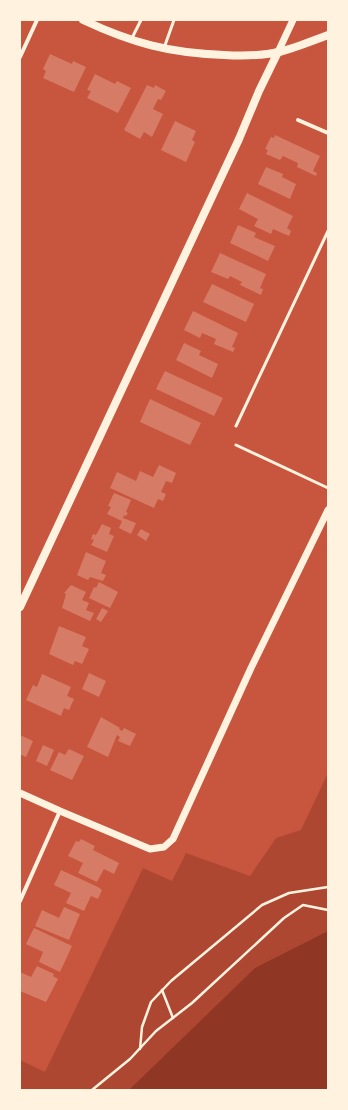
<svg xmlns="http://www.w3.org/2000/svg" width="348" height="1110" viewBox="0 0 348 1110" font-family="Lato,sans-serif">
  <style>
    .green { fill: #ae4732 }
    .water { fill: #8f3625 }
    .building { fill: #d67c66 }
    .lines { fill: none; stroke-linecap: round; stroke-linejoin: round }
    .path { stroke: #fff3e0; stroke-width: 2.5 }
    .service { stroke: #fff3e0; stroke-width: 3 }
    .minor { stroke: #fff3e0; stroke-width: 4 }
    .tertiary { stroke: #fff3e0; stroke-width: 7 }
    .secondary { stroke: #fff3e0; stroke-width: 8 }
  </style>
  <rect width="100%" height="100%" fill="#c8553d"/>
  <path class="green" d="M328,773V1090H20V1060L45,1072L143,868L172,881L186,853L250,876L276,838L301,830Z"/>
  <path class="water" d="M328,931V1090H129L255,968Z"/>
  <g class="building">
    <path d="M50,54L72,64L73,61L86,67L74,92L43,78L46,71L43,69Z"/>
    <path d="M95,74L115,84L117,81L131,88L118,113L87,98L91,91L87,90Z"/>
    <path d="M147,85L154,88L155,85L166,91L161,100L158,99L153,109L163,114L152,137L144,132L140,139L124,130Z"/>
    <path d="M175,121L196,131L192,140L195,142L186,162L161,150Z"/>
    <path d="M275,135L320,156L313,171L317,173L316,176L297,167L298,163L283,156L280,160L266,154L268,150L265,149L271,137L274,138Z"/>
    <path d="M266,167L283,174L282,177L296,184L290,199L258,184Z"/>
    <path d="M247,193L293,216L287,228L291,231L289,236L273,229L271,234L254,226L258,219L239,209Z"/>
    <path d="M238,225L256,233L254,237L275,246L268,261L230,243Z"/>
    <path d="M220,253L266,274L260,288L263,289L261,295L240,285L242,282L230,276L228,279L211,272Z"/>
    <path d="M212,284L254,304L246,322L203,302Z"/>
    <path d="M193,311L238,333L232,347L235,348L233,352L214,344L216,339L202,333L200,338L184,330Z"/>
    <path d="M184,343L201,351L199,355L218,364L212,378L176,360Z"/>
    <path d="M165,371L223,398L214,416L156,389Z"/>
    <path d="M150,399L201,423L190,445L140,422Z"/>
    <path d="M159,465L176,473L172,483L166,481L161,492L166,494L163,501L158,499L154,508L110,488L117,472L136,481L140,471L153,477Z"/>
    <path d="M114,493L131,500L126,512L128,513L126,516L124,515L123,518L136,523L131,534L119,528L122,521L107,514L111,507L108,506Z"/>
    <path d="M102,524L111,528L109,534L114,536L107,552L91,545L94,540L91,539L93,534L96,535Z"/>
    <path d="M141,529L150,534L146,541L137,535Z"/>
    <path d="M86,552L106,561L101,573L106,575L103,581L90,577L88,580L77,575Z"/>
    <path d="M99,582L118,592L110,608L89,598L94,587L96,588Z"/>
    <path d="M71,585L86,592L82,600L89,603L86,610L94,613L90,621L62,608L66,594L64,593Z"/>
    <path d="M102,608L108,611L101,622L96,619Z"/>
    <path d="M59,626L86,637L82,646L89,649L82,664L75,661L73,665L49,654Z"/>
    <path d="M89,673L106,681L99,697L82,689Z"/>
    <path d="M42,674L71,687L67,696L74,699L69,710L64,708L61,716L26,700L33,685L37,687Z"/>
    <path d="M101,717L120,728L119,729L122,731L124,728L136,734L130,746L118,741L120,737L117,735L108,757L87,747Z"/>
    <path d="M20,735L33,741L26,757L20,754Z"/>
    <path d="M43,745L54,750L47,766L36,761Z"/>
    <path d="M69,749L84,756L72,780L50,770L59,752L65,755Z"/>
    <path d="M81,839L95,846L93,850L119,863L114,874L104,869L97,882L78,873L83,863L68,856L76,841L79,842Z"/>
    <path d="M61,870L98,887L102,890L98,899L91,896L84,911L66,903L71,893L54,885Z"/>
    <path d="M64,907L80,914L69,940L35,926L42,910L59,918Z"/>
    <path d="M34,928L72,946L60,972L39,962L43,952L26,944Z"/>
    <path d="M37,966L54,974L53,976L58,979L46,1002L20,991V972L31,977Z"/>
  </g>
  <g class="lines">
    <g class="path">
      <path d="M162,990L173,1018"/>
      <path d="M140,1049L142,1027L151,1002L171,981L262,905L289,893L328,887"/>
      <path d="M92,1090L130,1059L156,1031L192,1003L284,918L303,905L328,910"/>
    </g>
    <g class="service">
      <path d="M132,38L141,20"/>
      <path d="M164,48L174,20"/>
      <path d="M236,426L328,231"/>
      <path d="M236,445L328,488"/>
    </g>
    <g class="minor">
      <path d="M20,57L37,20"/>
      <path d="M298,120L328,133"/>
      <path d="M20,901L60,811"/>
    </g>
    <g class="tertiary">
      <path d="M278,52L293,20"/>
      <path d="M20,793L60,811L150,849L164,847L173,839L251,668L328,510"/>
    </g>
    <g class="secondary">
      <path d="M83,20C132,43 169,53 224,55C242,56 261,56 279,52C295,48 312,41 328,35"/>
      <path d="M20,607L239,139L259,91L278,52"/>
    </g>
  </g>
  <rect width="348" height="1110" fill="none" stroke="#fff3e0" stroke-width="42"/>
</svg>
